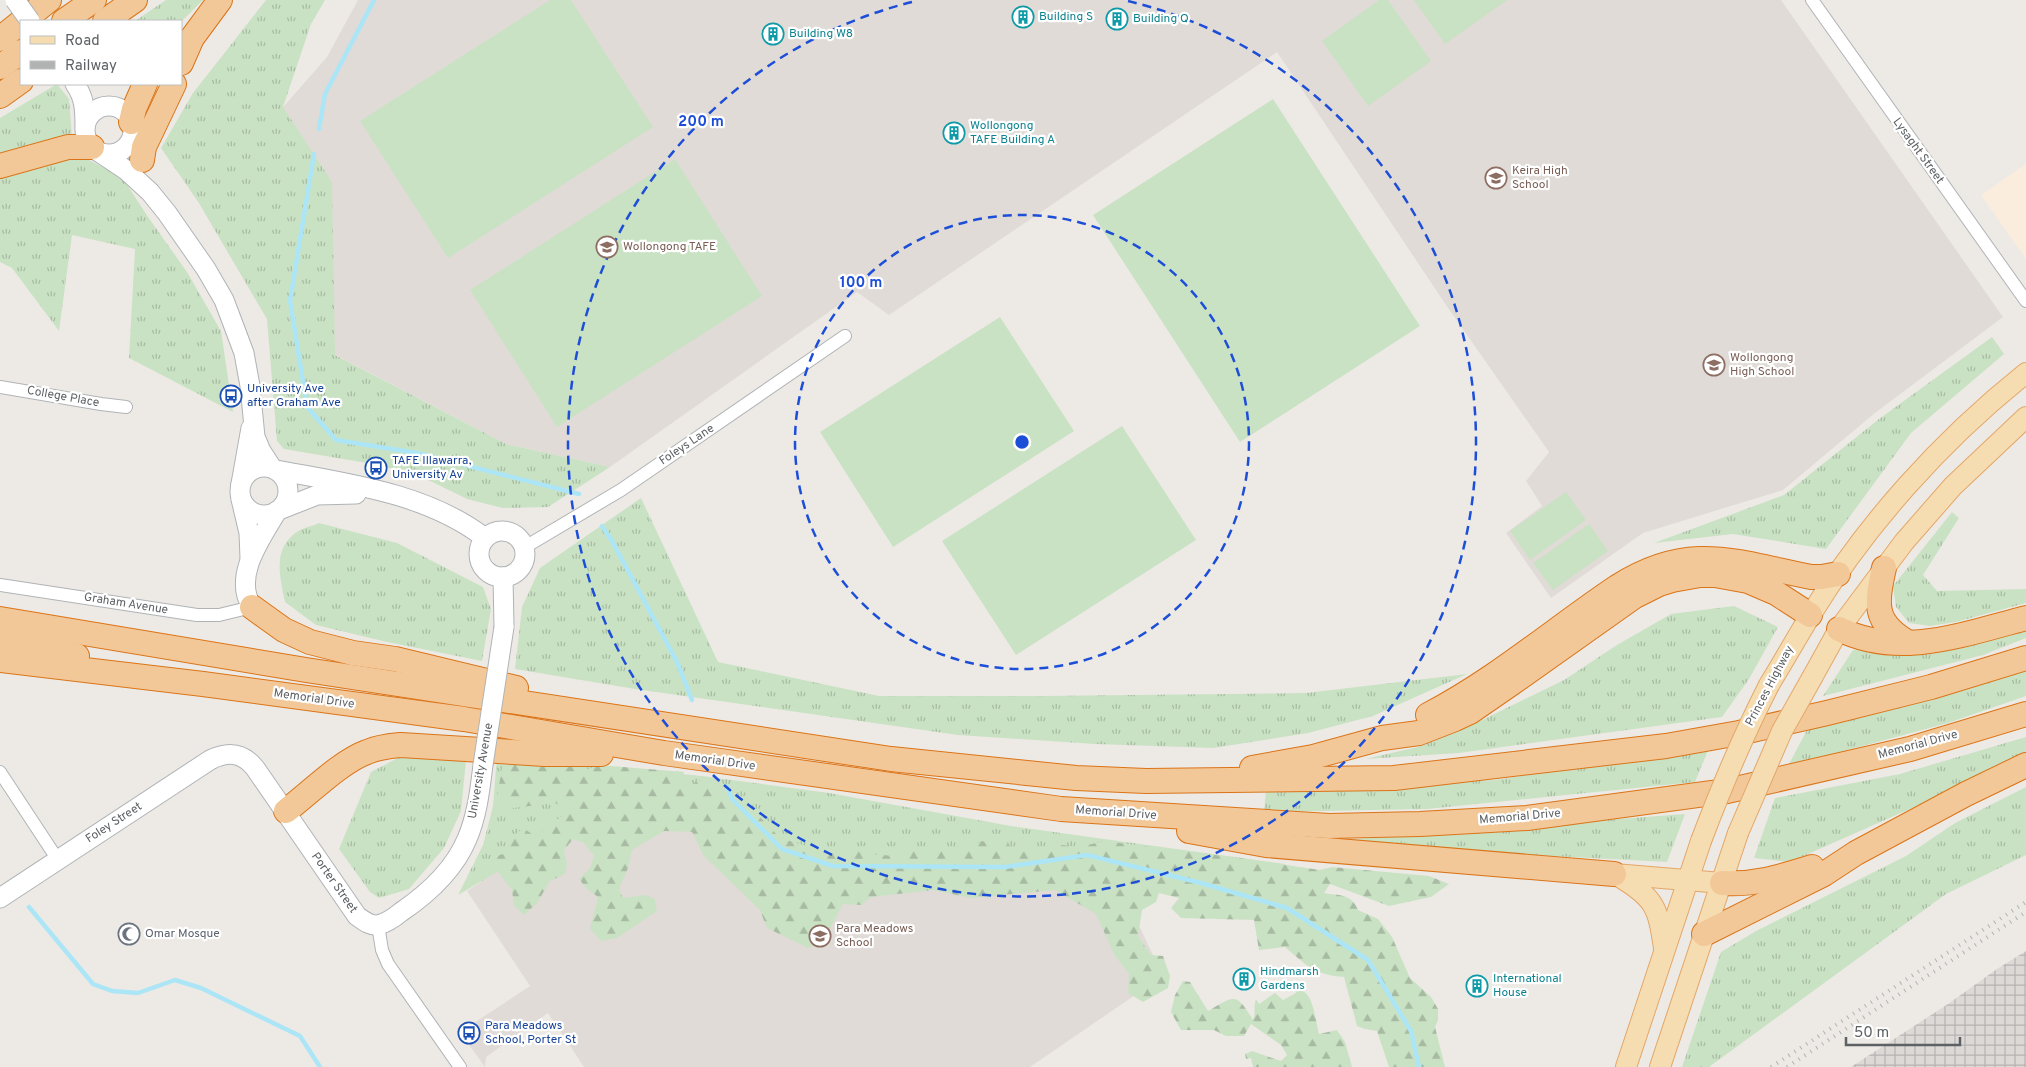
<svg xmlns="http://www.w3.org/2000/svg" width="2026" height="1067" viewBox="0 0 2026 1067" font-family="Overpass,sans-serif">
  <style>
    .commercial { fill: #faeddd }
    .industrial { fill: url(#industrial-grid) }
    .education { fill: #e0dbd6 }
    .grass { fill: url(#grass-tufts) }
    .forest { fill: url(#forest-firs) }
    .pitch { fill: #cae2c4 }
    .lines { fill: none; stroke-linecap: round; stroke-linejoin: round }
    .stream { stroke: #ace6f6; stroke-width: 4.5 }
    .street-casing { stroke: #b0b3b6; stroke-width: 14 }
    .secondary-casing { stroke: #afb3b6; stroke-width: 21 }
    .primary-casing { stroke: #e3a769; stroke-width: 22 }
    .highway-casing { stroke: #db7418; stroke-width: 26 }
    .street { stroke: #fff; stroke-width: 12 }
    .secondary { stroke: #fff; stroke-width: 19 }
    .primary { stroke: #f6dcb1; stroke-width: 20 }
    .highway { stroke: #f2c898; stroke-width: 24 }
    .rail { stroke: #b1b2b2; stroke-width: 4; stroke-dasharray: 1 6; stroke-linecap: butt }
    .secondary-bridge-casing { stroke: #afb3b6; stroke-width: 21; stroke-linecap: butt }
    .primary-bridge-casing { stroke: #e3a769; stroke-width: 22; stroke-linecap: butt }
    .secondary-bridge { stroke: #fff; stroke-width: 19 }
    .primary-bridge { stroke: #f6dcb1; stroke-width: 20 }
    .ring { fill: none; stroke: #1d4ed8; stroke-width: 2.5; stroke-dasharray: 9 6 }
    .labels { text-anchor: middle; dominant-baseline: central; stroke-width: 4.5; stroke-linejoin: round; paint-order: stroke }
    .culture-label { font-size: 12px; fill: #0d838f; stroke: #fff; text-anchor: start }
    .street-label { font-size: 12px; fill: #5d6164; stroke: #fff }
    .education-label { font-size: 12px; fill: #785e54; stroke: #fff; text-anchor: start }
    .transit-label { font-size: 12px; fill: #164399; stroke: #fff; text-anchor: start }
    .worship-label { font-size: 12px; fill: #5b616d; stroke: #fff; text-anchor: start }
    .centre { fill: #1d4ed8; stroke: #fff; stroke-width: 2.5 }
    .ring-label { font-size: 15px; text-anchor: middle; font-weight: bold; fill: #1d4ed8; stroke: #fff; stroke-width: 4.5; stroke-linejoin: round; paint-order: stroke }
  </style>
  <defs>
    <pattern id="industrial-grid" width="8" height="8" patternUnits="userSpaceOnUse" patternTransform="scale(1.25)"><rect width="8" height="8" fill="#dcd9d7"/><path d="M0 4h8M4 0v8" fill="none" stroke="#b6b3b2"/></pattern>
    <pattern id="grass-tufts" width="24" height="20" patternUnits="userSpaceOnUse" patternTransform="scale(1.25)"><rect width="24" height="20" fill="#cae2c4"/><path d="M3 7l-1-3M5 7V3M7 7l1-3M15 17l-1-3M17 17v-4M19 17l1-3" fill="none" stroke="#a7bba3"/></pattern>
    <pattern id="forest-firs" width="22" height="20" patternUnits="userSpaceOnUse" patternTransform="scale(1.25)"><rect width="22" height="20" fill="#cae2c4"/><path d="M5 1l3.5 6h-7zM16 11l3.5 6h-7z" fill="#a7bba3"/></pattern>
  </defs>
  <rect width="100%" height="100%" fill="#edeae5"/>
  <path class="commercial" d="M2026,164V259L1981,195Z"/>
  <path class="industrial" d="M2026,951V1067H1851L1948,1004L1997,969Z"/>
  <g class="education">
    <path d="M358,0H1781L2003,317L1875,413L1783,490L1643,533L1551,598L1506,533L1542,506L1526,481L1549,452L1446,305L1277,52L889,315L857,292L610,467L506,444L267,319L199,203L327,57Z"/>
    <path d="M652,793L1115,875L1163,976L1030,1067H584L548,1013L486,1057L485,1067L457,1028L468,1027L530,986L467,891L555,833Z"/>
  </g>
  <g class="grass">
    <path d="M166,0H203L181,22L135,21Z"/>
    <path d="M266,0H325L311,24L283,107L332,182L335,355L506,444L610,467L548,507L503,508L467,499L416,474L367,463L284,449L277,441L267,319L199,203L161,148L193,93Z"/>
    <path d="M57,84L69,99L72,137L0,158V118Z"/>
    <path d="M62,159H87L122,177L148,217L187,272L221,331L233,412L129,358L135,249L72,235L59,331L12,268L0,262V176Z"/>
    <path d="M1992,337L2004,354L1911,433L1826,549L1733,534L1654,543L1784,495L1879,419Z"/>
    <path d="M641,498L718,662L879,696H1038L1306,693L1467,674L1373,716L1308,733L1213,748L1095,744L958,735L635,689L515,669L522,607L540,568Z"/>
    <path d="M1952,512L1959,518L1923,575L1937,591L2026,589V603L1956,622L1930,626L1909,623L1896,607L1893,586Z"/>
    <path d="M319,523L397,543L483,587L491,609L482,661L387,642L316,625L285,602C280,576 271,547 300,530C306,527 313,526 319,523Z"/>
    <path d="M1734,606L1778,627L1749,679L1722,717L1459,753L1365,759L1418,747L1468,727L1564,680L1617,645L1671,614Z"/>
    <path d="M2026,624V638L1983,655L1823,696L1853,650L1910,652Z"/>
    <path d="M2026,670V696L1948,723L1788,766L1807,730Z"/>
    <path d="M2026,737V757L2025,758L1790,862L1754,858L1775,798L1900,774Z"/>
    <path d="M1709,748L1695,782L1427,809L1264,812L1266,790L1494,780Z"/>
    <path d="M413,750H467L461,811L444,848L409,889L379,898L370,892L339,849L371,772Z"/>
    <path d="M497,756L702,776L829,793L1011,826L1285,864L1234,906L1089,875L811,882L733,814L598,813L458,895L483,845L493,806Z"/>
    <path d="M2026,787V855L1946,894L1709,1067H1682L1721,952L1756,931L1906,856L1955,823Z"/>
    <path d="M1685,814L1667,862L1303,843Z"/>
  </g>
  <g class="forest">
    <path d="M519,758L574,762L577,779L585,770L599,765L684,772L682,784L691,786L697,780L709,781L734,808L758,815L780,838L836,855L851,847L865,854L897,856L919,849L965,846L992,839L1028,853L1052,844L1080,847L1104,841L1247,859L1320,870L1332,867L1429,876L1449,884L1431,897L1389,906L1330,884L1324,893C1340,896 1351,893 1358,910L1378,919L1392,937L1410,978L1431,997L1438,1009V1020L1435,1027L1445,1067H1389L1377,1031L1365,1029L1357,1026L1344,977C1315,975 1306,965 1285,947L1259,950L1254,920L1181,918L1171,908L1179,898L1159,893L1156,902L1142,910L1138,936L1151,955L1163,956L1170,976L1168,988L1143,1002L1128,993L1129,974L1115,956L1096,914L1055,890L971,898L933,890L871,897L861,905L843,904L822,943L808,948L767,928L760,910L704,856L692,832L664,831L632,850L628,868L619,889L623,898L645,895L655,899L657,911L617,938L601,941L590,929L598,897L587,889L579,879L590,868L594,856L584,843L573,839L564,850L567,864L565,874L550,881L537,903L524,915L514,906L512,890L495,868V857L505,853L508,847L507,842L523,828L535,836L570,810L555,803L513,808L497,797L502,767Z"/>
    <path d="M1183,981L1190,982L1208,1011C1235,995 1236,992 1253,1020C1256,1013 1253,1007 1256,999L1259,1004L1275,993L1283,1000L1296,993L1297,989C1314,990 1315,1020 1319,1034L1337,1030L1345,1042L1352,1067H1253L1251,1058L1246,1059L1245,1054L1252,1051L1281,1061L1287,1055L1281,1045L1251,1024L1244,1036H1226L1214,1030H1181L1171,1012L1175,995Z"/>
  </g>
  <g class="pitch">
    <path d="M550,0H571L653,127L448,258L360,121Z"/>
    <path d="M1379,0H1388L1431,61L1368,106L1322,41Z"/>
    <path d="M1414,0H1507L1445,44Z"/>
    <path d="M1273,99L1420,326L1240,442L1093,215Z"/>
    <path d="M675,159L762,296L557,427L470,290Z"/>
    <path d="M1000,317L1074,431L893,547L820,432Z"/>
    <path d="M1122,426L1196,540L1016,655L942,541Z"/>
    <path d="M1566,492L1586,520L1530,560L1510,531Z"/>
    <path d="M1589,524L1608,551L1553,590L1533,563Z"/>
  </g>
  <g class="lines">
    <g class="stream">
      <path d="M319,129L325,94L374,0"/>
      <path d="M314,154L290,301L307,407L336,440L417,453L579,494"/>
      <path d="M602,526L612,541L677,662L692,700"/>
      <path d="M727,787L732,799L782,849L833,866L1005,867L1087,855L1201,883L1287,908L1368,960L1411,1031L1419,1067"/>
      <path d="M29,907L93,984L112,991L138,993L175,980L201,988L300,1036L320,1067"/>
    </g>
    <g class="street-casing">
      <g id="street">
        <path d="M1812,0L2026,301"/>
        <path d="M0,387L101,404L126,407"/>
        <path d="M525,547L621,490L845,336"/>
        <path d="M0,585L197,615H219L252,607"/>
        <path d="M0,772L58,860"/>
        <path d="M378,925L382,950L388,964L460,1067"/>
      </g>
    </g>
    <g class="secondary-casing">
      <g id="secondary">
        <path d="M75,84C85,98 85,111 85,128"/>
        <circle cx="109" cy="130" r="24"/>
        <path d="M96,150L126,170L150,192L167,213L206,269L224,300L244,353L250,386L255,437L261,451L272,468"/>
        <circle cx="264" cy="491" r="24"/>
        <path d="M276,470C346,483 427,493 485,538"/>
        <path d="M241,484L251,428"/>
        <path d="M241,499L249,533L250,558"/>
        <path d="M279,510L317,495L356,494"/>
        <circle cx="502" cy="554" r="23"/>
        <path d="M503,577L504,627"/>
        <path d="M252,607C232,576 262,537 277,511"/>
        <path d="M0,898L210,760C228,751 242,752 255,768L357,916C364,921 370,926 378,925C386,923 395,917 401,912C429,893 454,870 467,839C477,816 480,790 483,765"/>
      </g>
    </g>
    <g class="primary-casing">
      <g id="primary">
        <path d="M1813,676L1839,629L1904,542L1953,486L2026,417"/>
        <path d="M1769,685C1783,662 1796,639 1810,616C1866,524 1942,440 2026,373"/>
        <path d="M1614,874L1722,883"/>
        <path d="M1618,876C1655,898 1658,907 1664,948"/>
        <path d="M1626,1067L1701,841"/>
        <path d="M1660,1067L1738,833"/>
      </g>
    </g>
    <g class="highway-casing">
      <g id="highway">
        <path d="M23,21L49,0"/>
        <path d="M64,21L94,0"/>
        <path d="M105,21L135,0"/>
        <path d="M0,39L21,22"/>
        <path d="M181,63L192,38L220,0"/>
        <path d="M0,67L21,52"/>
        <path d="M0,96L21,81"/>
        <path d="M131,122L134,109L145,84"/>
        <path d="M142,160L144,147L174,84"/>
        <path d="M0,166L68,147H92"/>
        <path d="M1884,568C1876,604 1873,623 1909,643"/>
        <path d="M252,607L284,630L310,642L353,653L395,659L516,688"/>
        <path d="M0,619L306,670L891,759L1076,778L1146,781L1394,778L1666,746L1739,733L1827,713L1931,687L2026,658"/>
        <path d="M1839,629C1900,659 1964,634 2026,618"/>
        <path d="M0,638L77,656"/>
        <path d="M0,660L203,684L464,719L664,753L1061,809L1329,826L1420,824L1527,818L1727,791L1910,749L2026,714"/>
        <path d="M1428,715C1497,679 1553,630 1617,587C1689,541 1735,562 1811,577H1822L1838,574"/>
        <path d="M1252,768L1313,757L1382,738L1419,733L1455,719L1470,712L1512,683L1635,596L1659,584L1672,580L1700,575H1715L1748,581L1776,593L1810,615"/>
        <path d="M286,811C310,793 340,762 367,752C378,747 390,746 401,745L545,754H601"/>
        <path d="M1189,831L1266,845L1614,874"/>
        <path d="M1722,883C1755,885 1780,877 1812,867"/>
        <path d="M1704,934L1824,874L1856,853L1966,794L2026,765"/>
      </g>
    </g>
    <use href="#street" class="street"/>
    <use href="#secondary" class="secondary"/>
    <use href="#primary" class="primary"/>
    <use href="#highway" class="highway"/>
    <g class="rail">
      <path d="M1771,1067L2026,902"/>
      <path d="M1787,1067L2026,912"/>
    </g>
    <g class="secondary-bridge-casing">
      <g id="secondary-bridge">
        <path d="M15,0L30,21"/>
        <path d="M483,765L504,627"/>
      </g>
    </g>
    <g class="primary-bridge-casing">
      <g id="primary-bridge">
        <path d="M1738,833L1782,731L1813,676"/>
        <path d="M1701,841C1721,788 1743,736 1769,685"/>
      </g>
    </g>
    <use href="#secondary-bridge" class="secondary-bridge"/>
    <use href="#primary-bridge" class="primary-bridge"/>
  </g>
  <g class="ring">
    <circle cx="1022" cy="442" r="227"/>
    <path d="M1128 1A454 454 0 1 1 916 1"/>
  </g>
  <defs>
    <g id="building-ring" transform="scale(1.125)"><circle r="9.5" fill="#fff" stroke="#0f9aa8" stroke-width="1.5"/><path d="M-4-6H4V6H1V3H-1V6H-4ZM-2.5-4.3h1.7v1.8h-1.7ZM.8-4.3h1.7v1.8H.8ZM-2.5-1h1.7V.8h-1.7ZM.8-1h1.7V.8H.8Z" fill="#0f9aa8"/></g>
    <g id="school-ring" transform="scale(1.125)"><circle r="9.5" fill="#fff" stroke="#8d6e63" stroke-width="1.5"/><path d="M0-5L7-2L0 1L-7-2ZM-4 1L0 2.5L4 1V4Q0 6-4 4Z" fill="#8d6e63"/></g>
    <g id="university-ring" transform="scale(1.125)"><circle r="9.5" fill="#fff" stroke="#8d6e63" stroke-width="1.5"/><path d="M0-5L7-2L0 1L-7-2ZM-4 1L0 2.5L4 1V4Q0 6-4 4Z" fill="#8d6e63"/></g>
    <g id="bus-ring" transform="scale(1.125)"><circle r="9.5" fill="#fff" stroke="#1a4fb4" stroke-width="1.5"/><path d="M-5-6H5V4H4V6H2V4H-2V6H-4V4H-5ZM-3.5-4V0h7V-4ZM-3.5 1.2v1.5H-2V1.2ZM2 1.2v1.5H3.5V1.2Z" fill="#1a4fb4"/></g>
    <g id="mosque-ring" transform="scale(1.125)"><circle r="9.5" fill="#fff" stroke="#6b7280" stroke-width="1.5"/><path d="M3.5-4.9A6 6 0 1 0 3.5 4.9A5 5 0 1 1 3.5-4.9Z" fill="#6b7280"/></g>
  </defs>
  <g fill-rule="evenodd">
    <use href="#building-ring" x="1023" y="17"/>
    <use href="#building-ring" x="1117" y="19"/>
    <use href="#building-ring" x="773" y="34"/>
    <use href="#building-ring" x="954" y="133"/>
    <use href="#school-ring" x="1496" y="178"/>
    <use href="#university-ring" x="607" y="247"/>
    <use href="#school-ring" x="1714" y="365"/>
    <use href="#bus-ring" x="231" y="396"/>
    <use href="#bus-ring" x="376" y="468"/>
    <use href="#mosque-ring" x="129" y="934"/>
    <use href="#school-ring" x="820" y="936"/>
    <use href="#building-ring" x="1244" y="979"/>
    <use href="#building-ring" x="1477" y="986"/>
    <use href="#bus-ring" x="469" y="1033"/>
  </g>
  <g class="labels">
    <g class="culture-label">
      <text x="1039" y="17">Building S</text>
      <text x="1133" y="19">Building Q</text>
      <text x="789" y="34">Building W8</text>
      <text x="970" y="126">Wollongong<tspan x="970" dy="14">TAFE Building A</tspan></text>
      <text x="1260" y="972">Hindmarsh<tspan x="1260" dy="14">Gardens</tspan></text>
      <text x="1493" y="979">International<tspan x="1493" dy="14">House</tspan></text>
    </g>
    <g class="street-label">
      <text transform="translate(1918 151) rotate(54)">Lysaght Street</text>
      <text transform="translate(63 397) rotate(10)">College Place</text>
      <text transform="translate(687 445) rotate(-34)">Foleys Lane</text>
      <text transform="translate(126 604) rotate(9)">Graham Avenue</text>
      <text transform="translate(1770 686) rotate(-62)">Princes Highway</text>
      <text transform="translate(314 699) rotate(8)">Memorial Drive</text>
      <text transform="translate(1918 745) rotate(-15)">Memorial Drive</text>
      <text transform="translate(715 761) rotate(8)">Memorial Drive</text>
      <text transform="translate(481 771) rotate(-80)">University Avenue</text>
      <text transform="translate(1116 813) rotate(4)">Memorial Drive</text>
      <text transform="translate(1520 817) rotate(-5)">Memorial Drive</text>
      <text transform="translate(114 823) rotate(-33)">Foley Street</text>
      <text transform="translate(334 883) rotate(55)">Porter Street</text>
    </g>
    <g class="education-label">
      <text x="1512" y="171">Keira High<tspan x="1512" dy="14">School</tspan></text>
      <text x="623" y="247">Wollongong TAFE</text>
      <text x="1730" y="358">Wollongong<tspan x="1730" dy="14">High School</tspan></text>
      <text x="836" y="929">Para Meadows<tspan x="836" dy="14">School</tspan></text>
    </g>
    <g class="transit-label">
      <text x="247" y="389">University Ave<tspan x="247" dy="14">after Graham Ave</tspan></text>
      <text x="392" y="461">TAFE Illawarra,<tspan x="392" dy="14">University Av</tspan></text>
      <text x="485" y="1026">Para Meadows<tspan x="485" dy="14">School, Porter St</tspan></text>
    </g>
    <g class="worship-label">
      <text x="145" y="934">Omar Mosque</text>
    </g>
  </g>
  <circle cx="1022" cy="442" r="8" class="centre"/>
  <g class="ring-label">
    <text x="701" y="126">200 m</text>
    <text x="861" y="287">100 m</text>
  </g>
  <rect x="20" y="20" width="162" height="65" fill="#ffffff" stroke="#bec0c1"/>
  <rect x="30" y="36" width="25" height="8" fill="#f6dcb1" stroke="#bec0c1"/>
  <text x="65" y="45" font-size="15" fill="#5d6164">Road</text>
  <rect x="30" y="61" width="25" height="8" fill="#b1b2b2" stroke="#bec0c1"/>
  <text x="65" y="70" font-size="15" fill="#5d6164">Railway</text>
  <path d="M1846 1037v8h114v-8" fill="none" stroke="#5d6164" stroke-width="2.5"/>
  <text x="1854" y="1037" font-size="15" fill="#5d6164" stroke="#ffffff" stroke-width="4" paint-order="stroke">50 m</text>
</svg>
